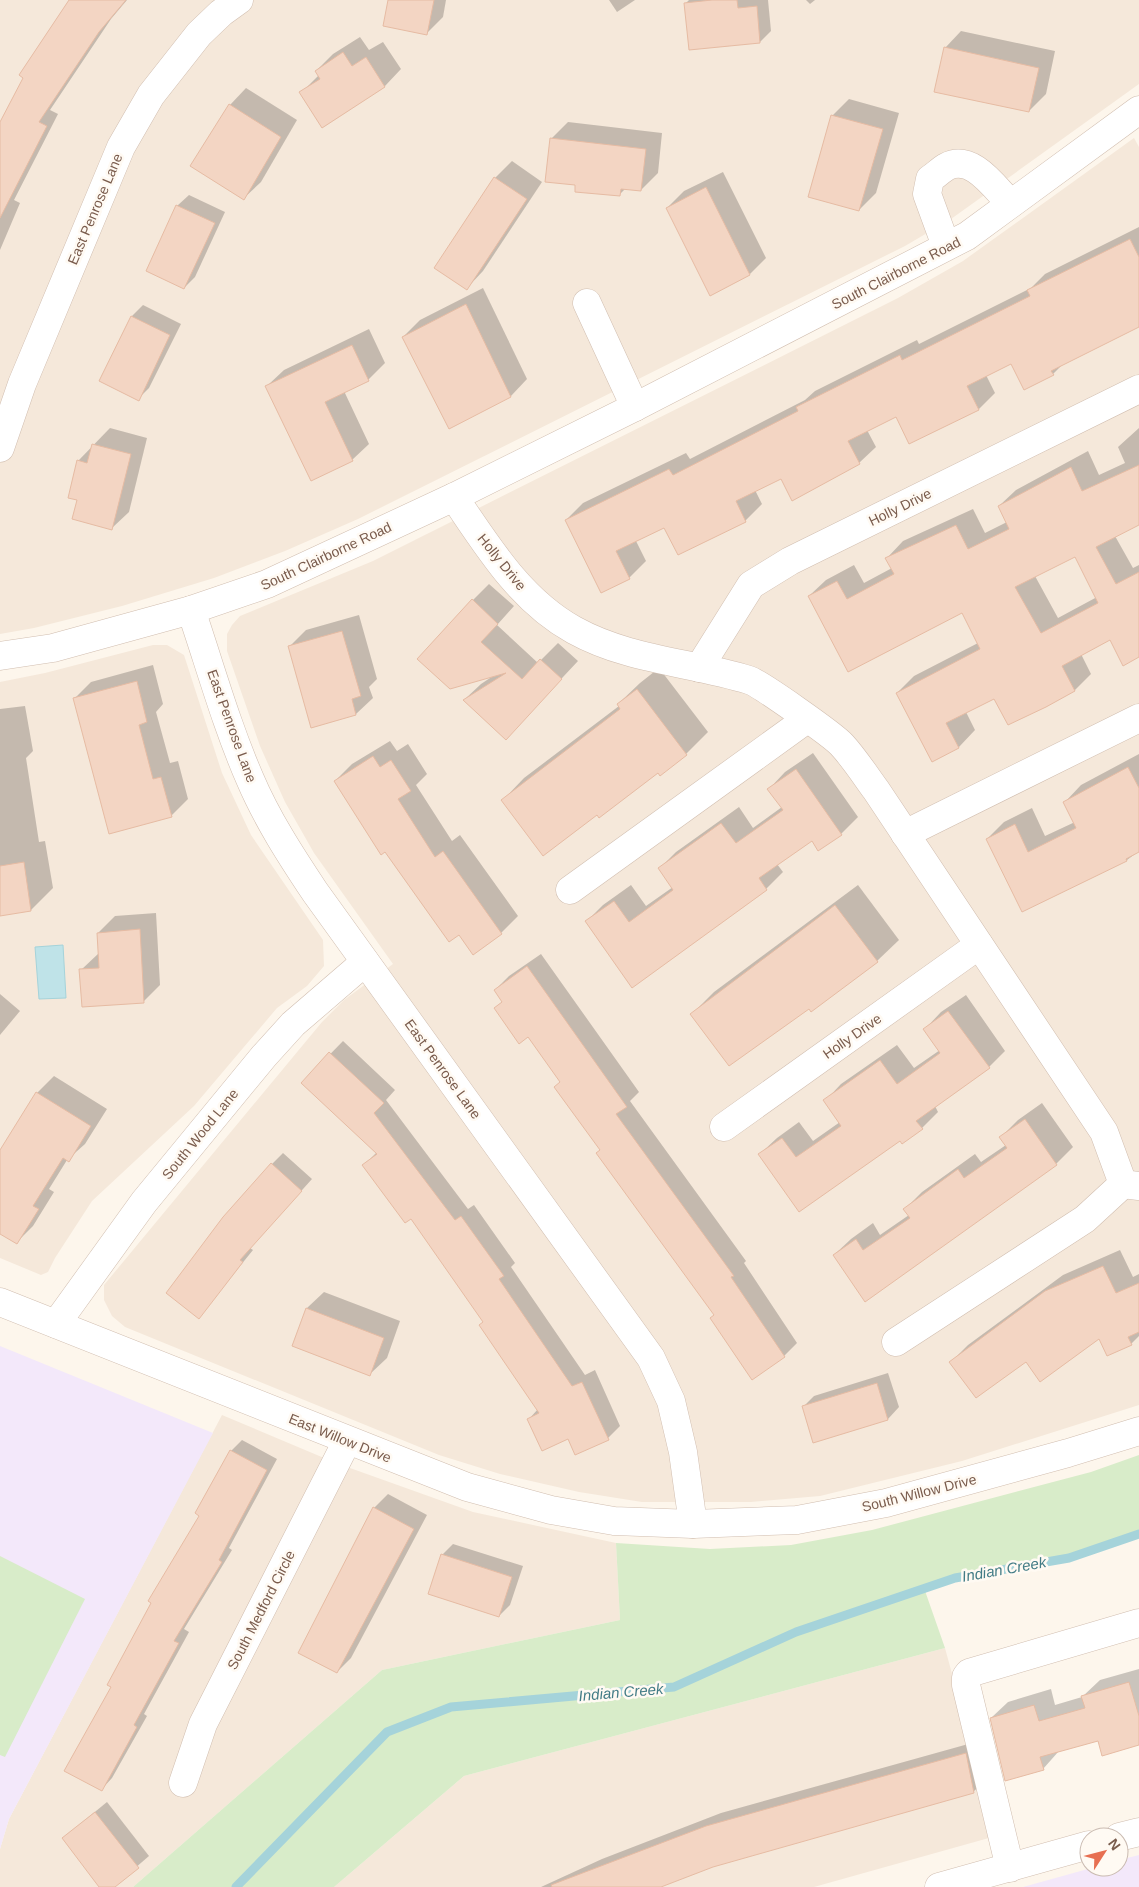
<svg xmlns="http://www.w3.org/2000/svg" width="1139" height="1887" viewBox="0 0 1139 1887" font-family="Arial,sans-serif">
  <style>
    .residential { fill: #f5e8da }
    .education { fill: #f3e8fa }
    .green { fill: #d8ecc9 }
    .water { fill: #bfe3e8; stroke: #a5d3da }
    .shadow { fill: #0003; fill-rule: evenodd }
    .lines { fill: none; stroke-linecap: round; stroke-linejoin: round }
    .stream { stroke: #a5d3da; stroke-width: 9 }
    .building { fill: #f3d5c3; stroke: #e6bba3; fill-rule: evenodd }
    .minor-casing { stroke: #d1beb0; stroke-width: 29 }
    .minor { stroke: #fff; stroke-width: 28 }
    .labels { text-anchor: middle; dominant-baseline: central; stroke-width: 5; stroke-linejoin: round; paint-order: stroke }
    .street-label { font-size: 14px; fill: #7a5c4d; stroke: #fffaf3 }
    .water-label { font-size: 15px; font-style: italic; fill: #437c86; stroke: #fffaf3 }
  </style>
  <rect width="100%" height="100%" fill="#fdf6ec"/>
  <g class="residential">
    <path d="M0,0H1139V84L951,219L905,246L358,519L285,551L214,578L122,606L34,628L0,634Z"/>
    <path d="M1134,138L1139,147V1405L962,1461L820,1496L751,1502H642L579,1492L500,1474L439,1455L125,1327L112,1316L104,1300V1285L322,1022L344,1000L393,964L314,853L285,802L260,746L227,651V634L232,625L240,616L373,561L898,298L963,261Z"/>
    <path d="M153,645H167L184,655L222,773L251,835L323,940L324,966L307,986L277,1008L194,1106L92,1201L55,1258L48,1272L41,1275L0,1258V682L45,673Z"/>
    <path d="M222,1415L336,1463L473,1512L616,1543L620,1620L382,1670L133,1887H0V1849L9,1819Z"/>
    <path d="M945,1648L996,1836L814,1887H334L464,1776Z"/>
  </g>
  <g class="education">
    <path d="M0,1346L213,1433L9,1819L0,1849Z"/>
    <path d="M1139,1855V1887H1023L1095,1867H1119V1860Z"/>
  </g>
  <g class="green">
    <path d="M1139,1455V1534L1069,1558L955,1578L924,1588L945,1648L464,1776L334,1887H133L382,1670L620,1620L616,1543L710,1549L791,1545L872,1530L1091,1472Z"/>
    <path d="M0,1556L85,1599L5,1757L0,1755Z"/>
  </g>
  <path class="water" d="M63,945L66,998L39,999L35,947Z"/>
  <g class="shadow">
    <path d="M71,0H127L111,19L50,110L58,114L14,200L20,203L0,250V125Z"/>
    <path d="M390,0H446L443,17L426,34Z"/>
    <path d="M609,0H635L617,12Z"/>
    <path d="M689,0H768L771,31L760,42L686,3Z"/>
    <path d="M806,0H815L810,4Z"/>
    <path d="M961,31L1055,51L1046,94L1029,111L945,48Z"/>
    <path d="M360,37L369,50L383,42L401,69L385,86L323,127L301,93L319,75L316,71L333,54Z"/>
    <path d="M246,88L297,120L261,182L244,198L230,105Z"/>
    <path d="M849,99L899,113L876,193L859,210L810,196L833,115Z"/>
    <path d="M568,122L662,133L658,173L641,190L626,188L619,195L577,184L551,139Z"/>
    <path d="M512,161L542,182L483,271L467,288L495,178Z"/>
    <path d="M723,172L766,258L750,274L667,208L684,191Z"/>
    <path d="M189,195L225,212L195,277L184,288L177,206Z"/>
    <path d="M1139,227V324L1064,363L1053,374L1011,362L986,375L995,393L979,409L909,442L896,415L867,430L876,447L859,463L781,477L755,490L762,504L745,521L665,526L636,541L646,561L629,578L566,520L583,503L686,453L690,459L805,400L815,391L917,340L919,344L1031,288L1045,274Z"/>
    <path d="M483,288L527,379L511,396L449,427L403,337L420,320Z"/>
    <path d="M143,305L181,324L149,388L138,399L132,316Z"/>
    <path d="M369,329L385,363L368,380L344,391L369,444L352,460L267,386L284,370Z"/>
    <path d="M110,428L147,438L129,512L112,528L79,500L78,461Z"/>
    <path d="M1139,428V524L1115,536L1133,568L1139,565V656L1110,639L1081,654L1091,674L1075,690L1045,706L995,697L966,712L975,730L959,747L932,761L897,693L914,676L978,643L962,611L809,596L826,580L854,565L864,583L892,568L887,558L903,541L973,509L985,533L1007,522L999,506L1016,490L1088,451L1099,475L1125,463L1118,447ZM1075,555L1097,597L1058,618L1035,576Z"/>
    <path d="M489,584L514,606L497,625L538,663L558,643L578,661L506,738L464,700L481,684L493,676L451,687L473,600Z"/>
    <path d="M359,615L377,679L369,687L373,698L356,714L312,727L289,647L306,630Z"/>
    <path d="M153,665L163,704L156,712L170,763L178,761L188,799L171,816L75,698L91,682Z"/>
    <path d="M659,668L708,732L686,754L658,771L597,814L503,800L524,778L619,706L618,704L640,683Z"/>
    <path d="M25,706L33,751L26,758L39,842L45,841L53,888L31,910L0,915V709Z"/>
    <path d="M390,741L397,751L408,744L427,774L416,785L452,841L460,835L518,916L501,933H459L335,781L352,764Z"/>
    <path d="M813,753L858,817L841,834L812,840L777,864L783,872L766,889L633,986L586,922L603,905L631,885L646,906L673,887L659,869L676,852L739,807L753,828L782,807L769,789L785,772Z"/>
    <path d="M1139,754V851L1127,860L1023,910L987,839L1004,822L1032,808L1045,836L1075,822L1065,802L1081,785Z"/>
    <path d="M858,885L899,940L877,961L809,1007L692,1014L714,992Z"/>
    <path d="M156,913L160,985L144,1001L81,970L99,953L98,933L115,916Z"/>
    <path d="M541,954L639,1092L630,1101L746,1261L744,1263L797,1343L784,1356L715,1314L601,1150L561,1081L528,1036L495,1008L503,1001L495,990L509,976Z"/>
    <path d="M0,994L20,1011L0,1035Z"/>
    <path d="M966,995L1005,1051L989,1067L935,1106L938,1112L922,1128L900,1140L800,1210L760,1154L777,1138L799,1122L813,1141L840,1122L825,1101L841,1084L897,1045L914,1068L940,1050L925,1029L941,1012Z"/>
    <path d="M343,1041L395,1090L386,1100L468,1209L474,1205L515,1263L511,1267L585,1375L595,1370L620,1426L608,1438H569L529,1419L538,1409L484,1322L411,1218L364,1165L377,1152L302,1083Z"/>
    <path d="M54,1076L107,1109L85,1144L67,1160L49,1189L54,1192L33,1226L16,1243L0,1233V1152L37,1093Z"/>
    <path d="M1042,1103L1073,1147L1056,1164L866,1300L834,1255L851,1239L873,1223L880,1235L909,1215L905,1209L922,1192L975,1154L981,1162L1006,1145L1001,1137L1018,1120Z"/>
    <path d="M283,1153L312,1179L250,1248L253,1250L198,1318L272,1164Z"/>
    <path d="M1120,1250L1133,1277L1139,1274V1336L1131,1344L1100,1337L1026,1360L951,1362L968,1345L1063,1275Z"/>
    <path d="M324,1292L400,1321L387,1358L370,1374L293,1345L307,1308Z"/>
    <path d="M888,1373L899,1407L888,1419L803,1407L814,1396Z"/>
    <path d="M242,1440L277,1459L229,1548L232,1550L184,1629L189,1632L144,1714L147,1716L112,1778L101,1790L112,1687L201,1515L231,1451Z"/>
    <path d="M388,1494L427,1515L351,1658L337,1672L374,1508Z"/>
    <path d="M453,1544L523,1566L510,1605L499,1616L442,1555Z"/>
    <path d="M1139,1669V1744L1099,1740L1059,1751L1043,1769L991,1718L1008,1702L1051,1689L1055,1705L1082,1697L1100,1680Z"/>
    <path d="M979,1741L987,1779L973,1792L712,1866L657,1887H541L602,1859L721,1813Z"/>
    <path d="M107,1802L149,1856L113,1887H101L63,1838Z"/>
  </g>
  <g class="lines">
    <path class="stream" d="M236,1887L387,1732L451,1707L674,1687L796,1632L955,1578L1069,1558L1139,1534"/>
  </g>
  <g class="building">
    <path d="M69,0H126L99,32L39,122L47,126L0,218V122L23,78L19,75Z"/>
    <path d="M388,0H434L427,35L383,26Z"/>
    <path d="M712,0H737L738,8L757,6L760,43L689,50L684,3Z"/>
    <path d="M944,47L1039,68L1029,112L934,92Z"/>
    <path d="M343,52L352,66L366,57L385,87L322,128L299,92L320,79L315,71Z"/>
    <path d="M229,104L281,137L244,200L190,166Z"/>
    <path d="M831,115L883,129L859,211L808,197Z"/>
    <path d="M550,138L646,149L641,191L621,189L620,196L575,192V185L545,182Z"/>
    <path d="M494,177L527,199L467,290L434,268Z"/>
    <path d="M706,187L750,275L710,296L666,208Z"/>
    <path d="M176,205L215,223L184,289L146,271Z"/>
    <path d="M1130,239L1139,257V327L1051,371L1054,375L1024,390L1011,364L967,386L979,410L909,444L896,417L848,441L860,464L792,501L781,479L736,501L746,522L678,555L664,528L616,551L630,579L601,593L565,520L669,469L673,475L798,411L796,407L900,355L902,360L1030,296L1027,290Z"/>
    <path d="M466,304L511,397L449,429L402,337Z"/>
    <path d="M131,316L170,335L139,401L99,381Z"/>
    <path d="M352,345L369,381L325,402L353,461L311,481L265,386Z"/>
    <path d="M92,444L131,454L112,530L72,519L77,500L68,498L77,460L87,463Z"/>
    <path d="M1139,465V525L1096,547L1116,584L1139,572V657L1123,666L1110,640L1062,666L1075,691L1046,707L1008,725L994,699L946,723L959,748L932,762L896,693L980,649L962,613L848,672L808,596L837,581L847,599L894,574L885,558L956,525L968,549L1009,529L998,506L1071,467L1082,491ZM1075,557L1098,603L1041,633L1015,587Z"/>
    <path d="M472,599L498,624L481,642L522,679L540,659L562,679L506,740L463,700L506,673L450,689L417,659Z"/>
    <path d="M342,631L361,696L352,699L356,715L311,728L288,646Z"/>
    <path d="M137,681L147,722L139,725L153,779L161,777L172,817L109,834L73,698Z"/>
    <path d="M637,689L687,755L660,776L658,773L599,818L597,815L543,856L501,800L620,709L617,704Z"/>
    <path d="M373,756L380,767L391,760L411,791L398,799L435,857L443,851L502,934L473,955L459,935L449,942L385,852L381,855L334,781Z"/>
    <path d="M1128,767L1139,788V852L1126,859L1127,861L1022,912L986,839L1015,824L1028,852L1076,828L1063,802Z"/>
    <path d="M796,769L842,835L818,851L812,841L759,878L767,890L632,988L585,921L614,901L629,922L673,890L658,868L721,823L736,843L783,810L767,789Z"/>
    <path d="M24,862L31,911L0,916V866Z"/>
    <path d="M835,905L878,962L811,1012L809,1009L729,1066L690,1014Z"/>
    <path d="M140,929L144,1003L82,1007L79,969L99,968L97,933Z"/>
    <path d="M527,966L627,1107L616,1114L734,1276L731,1277L785,1357L752,1380L710,1318L714,1315L596,1153L600,1150L554,1087L560,1082L528,1037L519,1044L494,1008L502,1002L494,990Z"/>
    <path d="M948,1011L990,1068L916,1121L923,1129L902,1144L900,1141L799,1212L758,1154L782,1138L796,1157L841,1126L823,1100L880,1060L897,1084L940,1053L923,1029Z"/>
    <path d="M329,1052L384,1103L374,1113L455,1220L461,1216L504,1276L499,1279L572,1386L582,1382L609,1440L575,1455L568,1439L542,1451L527,1419L539,1413L479,1325L483,1322L411,1219L405,1223L362,1165L377,1154L301,1083Z"/>
    <path d="M36,1092L91,1126L69,1162L63,1158L33,1206L39,1209L17,1244L0,1234V1150Z"/>
    <path d="M1025,1119L1057,1165L865,1302L833,1255L856,1239L863,1250L910,1218L903,1209L958,1169L964,1178L1007,1148L999,1137Z"/>
    <path d="M271,1163L302,1191L240,1260L243,1262L199,1319L166,1293L223,1217Z"/>
    <path d="M1103,1266L1116,1293L1139,1283V1332L1128,1337L1132,1345L1107,1356L1099,1339L1040,1382L1026,1362L976,1398L949,1362L1045,1291Z"/>
    <path d="M306,1308L384,1338L370,1376L292,1346Z"/>
    <path d="M877,1383L888,1420L813,1443L802,1406Z"/>
    <path d="M230,1450L267,1470L219,1560L222,1562L174,1641L179,1643L134,1725L137,1727L102,1791L64,1771L111,1687L107,1685L151,1603L148,1601L199,1516L195,1513Z"/>
    <path d="M373,1507L414,1529L337,1673L298,1653Z"/>
    <path d="M441,1554L512,1577L499,1617L428,1594Z"/>
    <path d="M1129,1682L1139,1716V1745L1102,1756L1098,1741L1040,1757L1044,1770L1005,1781L990,1718L1034,1705L1039,1721L1085,1708L1081,1696Z"/>
    <path d="M966,1753L974,1793L713,1867L661,1887H552L551,1885L706,1826Z"/>
    <path d="M95,1812L139,1868L115,1887H99L62,1838Z"/>
  </g>
  <g class="lines">
    <g class="minor-casing">
      <g id="minor">
        <path d="M946,246L927,194L930,179C936,175 941,170 946,167C972,153 994,187 1010,203"/>
        <path d="M587,303L635,407"/>
        <path d="M0,448L22,384L121,147L151,95L199,34L221,13L239,0"/>
        <path d="M454,497C488,547 520,600 574,630C628,660 690,662 749,680C759,683 833,735 842,745C854,758 865,775 876,790L1104,1132L1123,1184L1139,1186"/>
        <path d="M191,610C210,666 226,724 250,779C267,819 291,856 315,892L651,1358L671,1401L683,1452L693,1524"/>
        <path d="M0,656L53,648L191,610L267,584L454,497L635,407L967,236L1139,110"/>
        <path d="M699,668L751,585L790,561L1139,389"/>
        <path d="M905,834L1139,718"/>
        <path d="M570,890L807,719"/>
        <path d="M724,1127L979,945"/>
        <path d="M0,1302L467,1487L551,1510L614,1521L693,1524L797,1520L886,1503L1068,1453L1139,1431"/>
        <path d="M56,1324L144,1202L264,1056L293,1024L365,962"/>
        <path d="M896,1342L1085,1219L1123,1184"/>
        <path d="M183,1783L203,1724L347,1441"/>
        <path d="M1119,1837L1139,1832"/>
        <path d="M1010,1868L966,1685V1677L969,1673L1139,1623"/>
        <path d="M939,1887L1089,1845"/>
      </g>
    </g>
    <use href="#minor" class="minor"/>
  </g>
  <g class="labels">
    <g class="street-label">
      <text transform="translate(95 209) rotate(-67)">East Penrose Lane</text>
      <text transform="translate(896 273) rotate(-27)">South Clairborne Road</text>
      <text transform="translate(900 507) rotate(-26)">Holly Drive</text>
      <text transform="translate(326 556) rotate(-25)">South Clairborne Road</text>
      <text transform="translate(502 562) rotate(51)">Holly Drive</text>
      <text transform="translate(232 726) rotate(70)">East Penrose Lane</text>
      <text transform="translate(852 1036) rotate(-35)">Holly Drive</text>
      <text transform="translate(443 1069) rotate(54)">East Penrose Lane</text>
      <text transform="translate(200 1134) rotate(-51)">South Wood Lane</text>
      <text transform="translate(340 1438) rotate(22)">East Willow Drive</text>
      <text transform="translate(919 1493) rotate(-14)">South Willow Drive</text>
      <text transform="translate(261 1610) rotate(-63)">South Medford Circle</text>
    </g>
    <g class="water-label">
      <text transform="translate(1004 1569) rotate(-10)">Indian Creek</text>
      <text transform="translate(621 1692) rotate(-5)">Indian Creek</text>
    </g>
  </g>
  <g transform="translate(1104 1852) rotate(54)"><circle r="24" fill="#fffaf3" stroke="#cabbb1"/>
  <path d="M0-4L9 19L0 12L-9 19Z" fill="#e76f51"/>
  <text y="-8" font-size="14" font-weight="bold" text-anchor="middle" fill="#7a5c4d">N</text>
  </g>
</svg>
